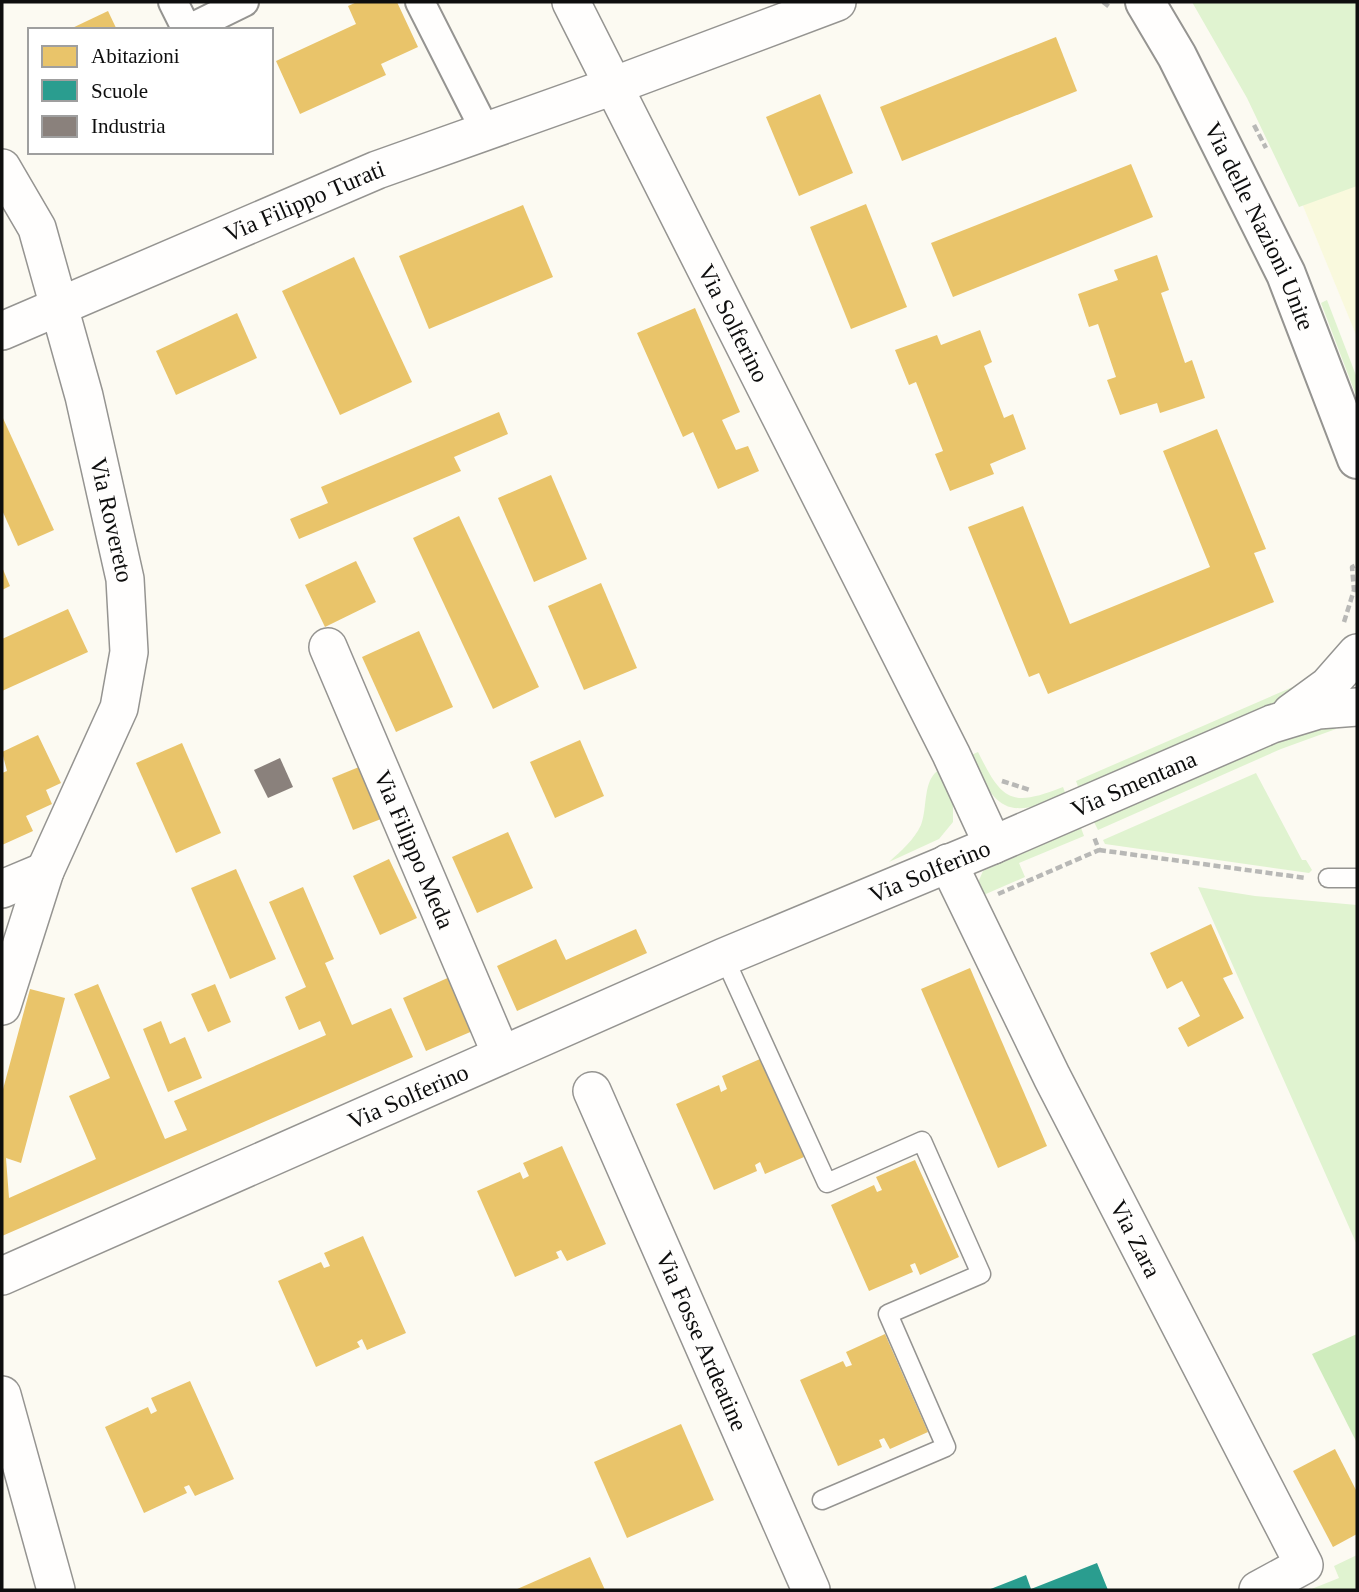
<svg xmlns="http://www.w3.org/2000/svg" width="1359" height="1592" viewBox="0 0 1359 1592" font-family="Georgia,serif">
  <style>
    .farmland { fill: #f9f9dd }
    .green { fill: #e0f3d0 }
    .forest { fill: #cfecbd }
    .homes { fill: #e9c46a }
    .schools { fill: #2a9d8f }
    .industry { fill: #8a817c }
    .lines { fill: none; stroke-linecap: round; stroke-linejoin: round }
    .service-casing { stroke: #959491; stroke-width: 21 }
    .pedestrian-casing { stroke: #959491; stroke-width: 32 }
    .minor-casing { stroke: #959491; stroke-width: 40 }
    .tertiary-casing { stroke: #959491; stroke-width: 42 }
    .path { stroke: #b8b8b6; stroke-width: 4.5; stroke-dasharray: 7 3.5; stroke-linecap: butt }
    .service { stroke: #fffefd; stroke-width: 18 }
    .pedestrian { stroke: #fffefd; stroke-width: 28 }
    .minor { stroke: #fffefd; stroke-width: 37 }
    .tertiary { stroke: #fffefd; stroke-width: 38 }
    .labels { text-anchor: middle; dominant-baseline: central; stroke-width: 7; stroke-linejoin: round; paint-order: stroke }
    .street-label { font-size: 24px; fill: #0e0e0e; stroke: #fff }
  </style>
  <rect width="100%" height="100%" fill="#fcfaf2"/>
  <path class="farmland" d="M1357,2V337L1301,201Z"/>
  <g class="green">
    <path d="M1192,2H1357V186L1299,207L1247,98Z"/>
    <path d="M1327,300L1357,378V398L1321,303Z"/>
    <path d="M1309,676L1314,682L1291,696L1079,789L1076,781L1295,686Z"/>
    <path d="M1334,721L1336,729L1281,749L1098,830L1094,822L1296,733Z"/>
    <path d="M978,752C1002,800 1010,808 1063,787L1066,795C1006,820 998,811 969,756Z"/>
    <path d="M940,769L953,799V822L939,839L889,862C901,851 914,840 921,825C928,807 922,780 940,769Z"/>
    <path d="M1256,773L1302,860H1306L1312,870L1309,873L1105,844L1103,840Z"/>
    <path d="M1081,828L1084,836L1019,863L1025,877L979,897L976,887L983,871Z"/>
    <path d="M1198,887L1255,896L1357,905V1245Z"/>
    <path d="M1357,1555V1590H1309L1339,1578L1334,1566Z"/>
  </g>
  <path class="forest" d="M1357,1334V1443L1312,1354Z"/>
  <g class="homes">
    <path d="M357,2H397L418,47L381,64L386,75L300,114L276,61L356,24L348,6Z"/>
    <path d="M108,11L117,30H68Z"/>
    <path d="M1056,37L1077,91L902,161L880,107Z"/>
    <path d="M820,94L853,173L799,196L766,117Z"/>
    <path d="M1131,164L1153,217L953,297L931,243Z"/>
    <path d="M866,204L907,307L851,329L810,227Z"/>
    <path d="M523,205L553,277L429,329L399,256Z"/>
    <path d="M1157,255L1169,290L1161,293L1185,363L1192,360L1205,398L1160,413L1157,403L1120,415L1107,380L1116,377L1098,324L1089,327L1078,294L1118,280L1114,270Z"/>
    <path d="M354,257L412,382L340,415L282,291Z"/>
    <path d="M695,308L740,412L722,420L736,450L748,446L759,471L718,489L693,432L683,437L637,333Z"/>
    <path d="M237,313L257,358L176,395L156,351Z"/>
    <path d="M980,330L992,362L984,366L1004,418L1013,414L1026,449L990,464L994,474L950,491L935,454L943,451L916,382L909,385L895,350L937,335L941,345Z"/>
    <path d="M499,412L508,434L454,457L461,471L299,539L290,519L328,503L321,487Z"/>
    <path d="M2,416L54,530L18,546L2,510Z"/>
    <path d="M1217,429L1266,549L1254,553L1274,602L1048,694L1039,673L1029,677L968,527L1023,506L1070,624L1210,567L1163,451Z"/>
    <path d="M551,475L587,559L534,582L498,498Z"/>
    <path d="M459,516L539,687L493,709L413,538Z"/>
    <path d="M356,561L376,602L325,627L305,585Z"/>
    <path d="M2,567L10,586L2,590Z"/>
    <path d="M601,583L637,668L584,690L548,606Z"/>
    <path d="M68,609L88,652L2,691V639Z"/>
    <path d="M419,631L453,707L396,732L362,657Z"/>
    <path d="M38,735L61,783L46,790L52,804L26,816L33,831L2,845V773L7,771L2,752Z"/>
    <path d="M580,740L604,796L555,818L530,762Z"/>
    <path d="M182,743L221,833L176,853L136,763Z"/>
    <path d="M359,767L381,819L353,830L332,778Z"/>
    <path d="M508,832L533,888L477,913L452,857Z"/>
    <path d="M389,859L417,918L380,935L353,876Z"/>
    <path d="M236,869L276,959L230,979L191,888Z"/>
    <path d="M303,887L334,959L325,963L352,1025L391,1008L413,1057L2,1236V1093L30,989L65,998L21,1163L6,1158L9,1198L96,1159L69,1096L110,1078L74,994L98,984L165,1139L187,1130L174,1101L326,1035L320,1021L299,1030L285,997L306,987L269,902Z"/>
    <path d="M1211,924L1233,974L1223,978L1244,1018L1188,1047L1178,1028L1200,1016L1182,981L1167,989L1150,953Z"/>
    <path d="M636,929L647,953L517,1011L497,966L556,939L566,960Z"/>
    <path d="M970,968L1047,1146L998,1168L921,989Z"/>
    <path d="M452,976L475,1030L426,1051L403,998Z"/>
    <path d="M215,984L231,1022L208,1032L191,994Z"/>
    <path d="M161,1021L170,1044L185,1037L202,1078L168,1092L143,1029Z"/>
    <path d="M760,1059L804,1157L765,1174L760,1162L755,1165L757,1171L714,1190L676,1104L719,1085L721,1092L727,1089L722,1076Z"/>
    <path d="M562,1146L606,1244L567,1261L561,1250L556,1252L559,1258L515,1277L477,1191L520,1172L523,1179L529,1176L523,1163Z"/>
    <path d="M915,1160L959,1257L920,1275L915,1263L910,1265L913,1272L869,1291L831,1205L874,1185L877,1192L882,1190L876,1177Z"/>
    <path d="M363,1236L406,1333L367,1350L362,1339L357,1342L360,1347L316,1367L278,1281L321,1262L324,1268L330,1266L324,1253Z"/>
    <path d="M885,1334L928,1432L890,1449L884,1438L879,1440L882,1447L838,1466L800,1380L843,1361L846,1367L852,1365L846,1352Z"/>
    <path d="M190,1381L234,1479L195,1496L189,1485L184,1487L187,1493L144,1513L105,1427L148,1407L151,1414L157,1411L151,1398Z"/>
    <path d="M681,1424L714,1500L627,1538L594,1462Z"/>
    <path d="M1335,1449L1357,1492V1534L1333,1547L1293,1471Z"/>
    <path d="M590,1557L605,1590H515Z"/>
  </g>
  <path class="schools" d="M1097,1563L1108,1590H988L1026,1575L1031,1589Z"/>
  <path class="industry" d="M280,758L293,787L268,798L254,770Z"/>
  <g class="lines">
    <g class="service-casing">
      <g id="service">
        <path d="M1328,878H1357"/>
        <path d="M724,957L827,1183L922,1141L981,1274L888,1314L946,1447L822,1500"/>
      </g>
    </g>
    <g class="pedestrian-casing">
      <g id="pedestrian">
        <path d="M173,2L187,30L244,2"/>
        <path d="M420,2L486,132"/>
      </g>
    </g>
    <g class="minor-casing">
      <g id="minor">
        <path id="s1" d="M571,2L951,754L993,845"/>
        <path id="s2" d="M2,168L37,228L84,396L125,579L129,652L119,708L45,871L2,1006"/>
        <path id="s3" d="M2,331L377,170L613,86L837,2"/>
        <path id="s4" d="M328,647L501,1054"/>
        <path d="M1291,713L1328,686L1357,653"/>
        <path id="s5" d="M948,863L1052,1077L1304,1565L1258,1590"/>
        <path d="M2,889L45,871"/>
        <path id="s6" d="M592,1091L811,1590"/>
        <path id="s7" d="M2,1276L724,957L993,845L1272,724L1318,710L1357,707"/>
        <path d="M2,1395L56,1590"/>
      </g>
    </g>
    <g class="tertiary-casing">
      <g id="tertiary">
        <path id="s8" d="M1145,2L1177,56L1286,274L1357,459"/>
      </g>
    </g>
    <g class="path">
      <path d="M1103,2L1111,8"/>
      <path d="M1254,125L1266,148"/>
      <path d="M1344,622L1354,590L1352,567L1357,565"/>
      <path d="M1002,781L1030,790"/>
      <path d="M1099,850L1306,878"/>
      <path d="M998,894L1099,850L1094,837"/>
      <path d="M1356,1590H1357"/>
    </g>
    <use href="#service" class="service"/>
    <use href="#pedestrian" class="pedestrian"/>
    <use href="#minor" class="minor"/>
    <use href="#tertiary" class="tertiary"/>
  </g>
  <g class="labels">
    <g class="street-label">
      <text stroke="none"><textPath href="#s3" startOffset="329">Via Filippo Turati</textPath></text>
      <text stroke="none"><textPath href="#s8" startOffset="252">Via delle Nazioni Unite</textPath></text>
      <text stroke="none"><textPath href="#s1" startOffset="360">Via Solferino</textPath></text>
      <text stroke="none"><textPath href="#s2" startOffset="371">Via Rovereto</textPath></text>
      <text stroke="none"><textPath href="#s7" startOffset="1234">Via Smentana</textPath></text>
      <text stroke="none"><textPath href="#s4" startOffset="220">Via Filippo Meda</textPath></text>
      <text stroke="none"><textPath href="#s7" startOffset="1012">Via Solferino</textPath></text>
      <text stroke="none"><textPath href="#s7" startOffset="444">Via Solferino</textPath></text>
      <text stroke="none"><textPath href="#s5" startOffset="420">Via Zara</textPath></text>
      <text stroke="none"><textPath href="#s6" startOffset="273">Via Fosse Ardeatine</textPath></text>
    </g>
  </g>
  <rect width="1359" height="1592" fill="none" stroke="#0e0e0e" stroke-width="7"/>
  <rect x="28" y="28" width="245" height="126" fill="#ffffff" stroke="#9f9f9f" stroke-width="2"/>
  <rect x="42" y="46" width="35" height="21" fill="#e9c46a" stroke="#9f9f9f" stroke-width="2"/>
  <text x="91" y="63" font-size="21" fill="#0e0e0e">Abitazioni</text>
  <rect x="42" y="80" width="35" height="21" fill="#2a9d8f" stroke="#9f9f9f" stroke-width="2"/>
  <text x="91" y="98" font-size="21" fill="#0e0e0e">Scuole</text>
  <rect x="42" y="116" width="35" height="21" fill="#8a817c" stroke="#9f9f9f" stroke-width="2"/>
  <text x="91" y="133" font-size="21" fill="#0e0e0e">Industria</text>
</svg>
